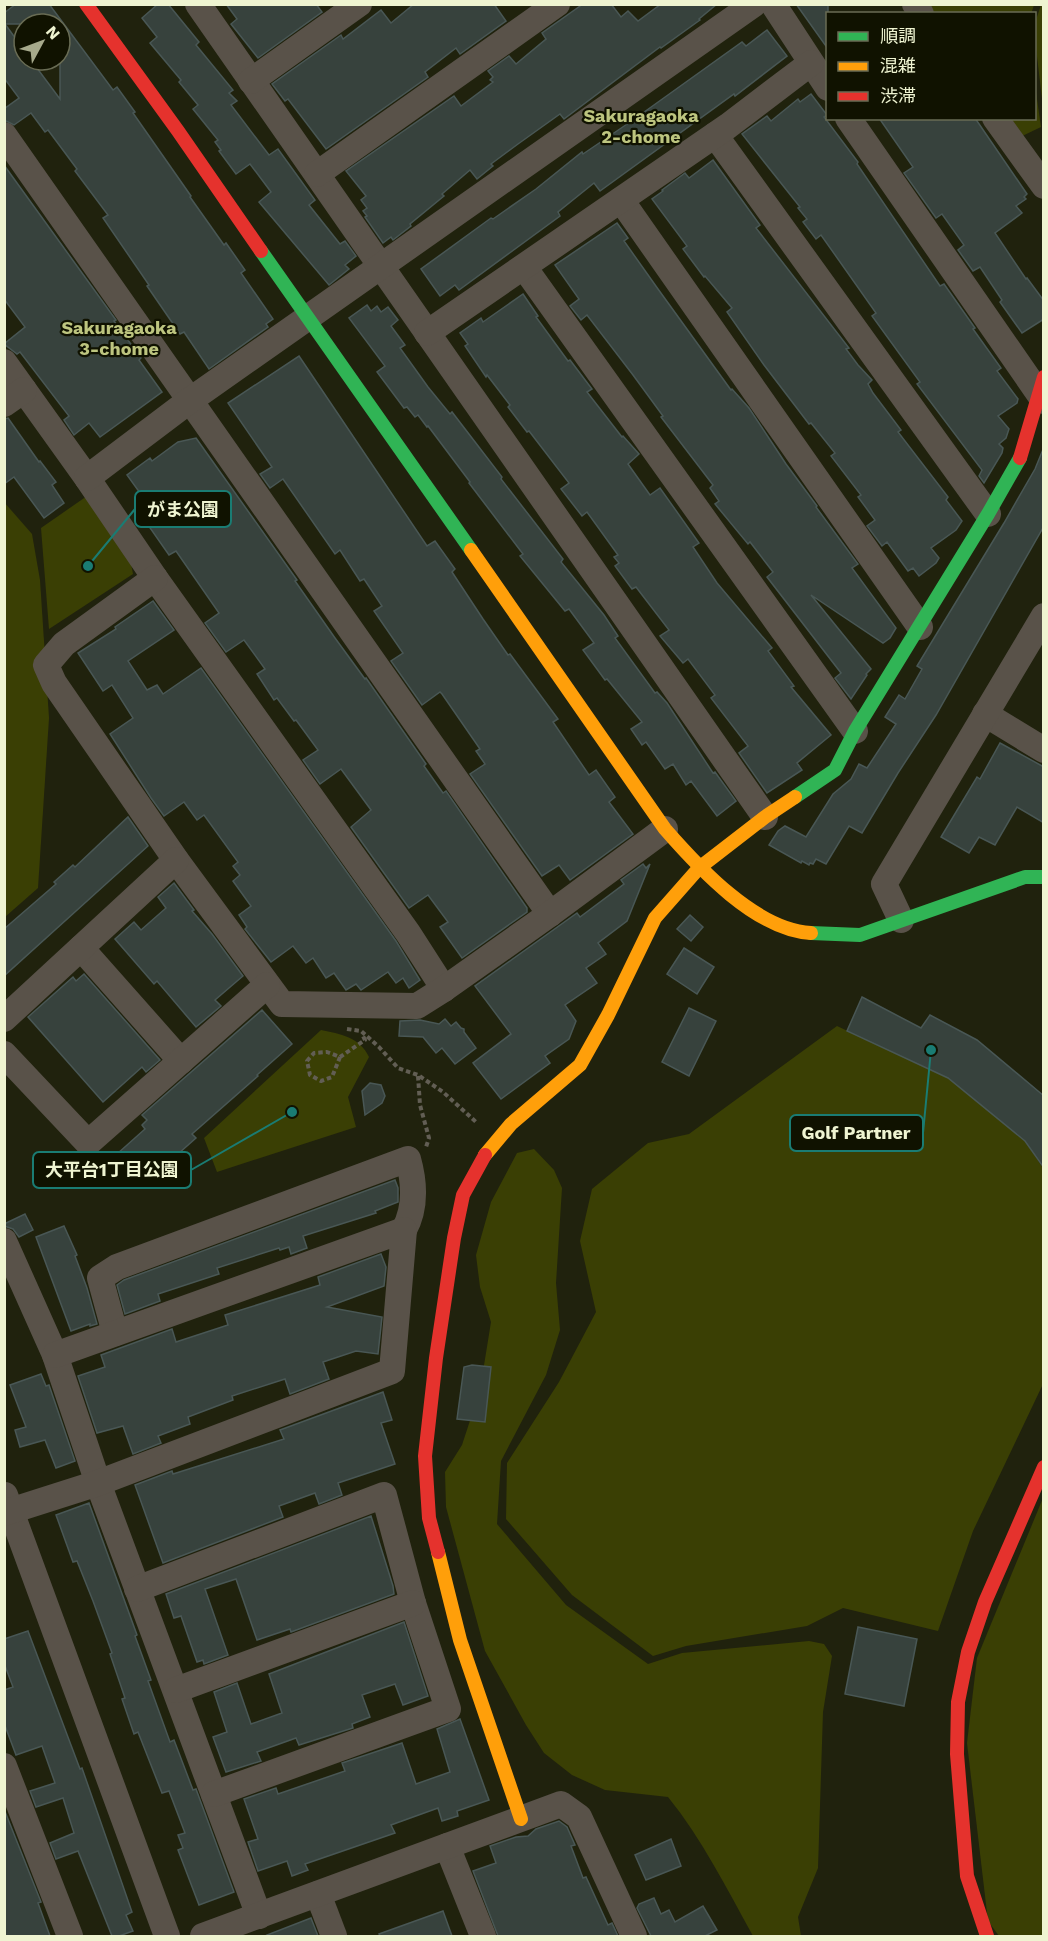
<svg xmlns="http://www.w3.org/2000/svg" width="1048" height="1941" viewBox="0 0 1048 1941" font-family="'Work Sans','Noto Sans JP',sans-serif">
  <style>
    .green { fill: #3a3f04 }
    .building { fill: #37423d; stroke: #495755; stroke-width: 1.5; fill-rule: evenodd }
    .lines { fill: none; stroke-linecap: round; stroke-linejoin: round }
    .path { stroke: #625e54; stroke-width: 4; stroke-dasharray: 4.5 3; stroke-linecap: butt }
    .street { stroke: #595249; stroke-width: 26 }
    .fast { stroke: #30b455; stroke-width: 14 }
    .slow { stroke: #ff9f0a; stroke-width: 14 }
    .jam { stroke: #e5322d; stroke-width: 14 }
    .labels { text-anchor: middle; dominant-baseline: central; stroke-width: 4.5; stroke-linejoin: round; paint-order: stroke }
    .neighbourhood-label { font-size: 18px; font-weight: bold; fill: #bdc57f; stroke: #101200 }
    .leader { fill: none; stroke: #1a7c73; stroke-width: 2 }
    .callout-dot { fill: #1a7c73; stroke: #101200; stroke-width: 2 }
    .callout { fill: #101200; stroke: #1a7c73; stroke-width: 2 }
    .callout-label { font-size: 18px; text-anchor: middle; font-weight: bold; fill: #eff4d1 }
  </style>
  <rect width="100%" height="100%" fill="#20220d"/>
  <g class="green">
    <path d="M922,5H1034L1031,14L929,13Z"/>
    <path d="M1041,5H1044L1043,107L1034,31L1035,23Z"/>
    <path d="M1035,85L1041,127L1016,139L1002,119L1034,118Z"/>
    <path d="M87,496L130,558L133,574L49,629L41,528Z"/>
    <path d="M4,502L32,534L40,580L49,718L38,888L5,917Z"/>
    <path d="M837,1026L948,1078L1025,1141L1043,1168V1384L973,1531L938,1631L843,1608L807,1626L686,1646L653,1656L572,1595L506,1519L507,1463L559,1382L596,1312L580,1241L592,1189L648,1143L689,1134Z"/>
    <path d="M321,1030C340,1034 360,1037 369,1057L348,1097L356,1127L217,1172L204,1138Z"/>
    <path d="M534,1149L554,1170L562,1188L556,1283L560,1330L546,1375L501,1461L497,1524L566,1605L648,1664L682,1653L809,1641L824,1644L832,1656L823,1712L818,1868L798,1917L801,1936H753C727,1889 702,1839 668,1797L605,1790L572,1775L544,1753L526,1725L485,1651L446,1507L445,1472L462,1445L480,1390L491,1322L480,1287L476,1255L491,1202L517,1153Z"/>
    <path d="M1043,1498V1936H999L988,1921L967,1743L977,1658Z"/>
  </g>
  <g class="building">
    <path d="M16,4H49L113,90L117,87L135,112L133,113L191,196L190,197L224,245L226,243L245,270L241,273L273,319L266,324L268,327L209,369L184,332L180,334L147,286L149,285L103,218L108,215L75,171L77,169L48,130L45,132L31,113L14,125L4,120V109L19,98L4,78V13ZM5,24H60V99L31,60H24V50Z"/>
    <path d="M158,4H168L199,42L196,45L233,90L229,93L237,101L231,105L269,155L278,149L315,200L309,205L340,244L345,241L356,256L345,265L349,269L329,285L259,202L271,192L250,164L236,174L219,151L221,150L215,142L218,140L193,109L198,105L179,82L181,80L150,43L157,37L142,18Z"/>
    <path d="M226,4H316L322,12L258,58L231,24L237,19Z"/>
    <path d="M414,4H494L506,21L460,54L456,48L425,72L428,77L326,149L288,99L285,101L272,84L341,35L343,39L381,10L391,23Z"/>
    <path d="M583,4H611L621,17L628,11L638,21L661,4H717L699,19L700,20L661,48L660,47L564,119L560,114L518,144L491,164L493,166L477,179L470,170L442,194L444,196L410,224L411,226L393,240L391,237L383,243L365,217L367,216L363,211L367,208L361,200L366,196L346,171L454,96L461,106L493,82L490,80L493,77L488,71L509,56L516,64L546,39L542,33Z"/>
    <path d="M796,4H828V49Z"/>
    <path d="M767,30L787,56L735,96L734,94L600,191L594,183L558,212L560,216L459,290L455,285L440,296L421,269L491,218L493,219L536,189L582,152L583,154L633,120L742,42L746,46Z"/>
    <path d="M811,94L827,115L824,117L858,162L857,164L940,286L944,284L975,328L973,329L1001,368L997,371L1018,399L1017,403L998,416L1009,429L1006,438L999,444L1003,448L1002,453L984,483L979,476L982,470L917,384L920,382L872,316L876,313L821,235L816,239L803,222L807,219L798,208L800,207L742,134L767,116L771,121L798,99L800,102Z"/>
    <path d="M879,118H975L1027,194L1024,197L1026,199L1016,206L1022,213L995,233L1026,279L1027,278L1044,301V319L1022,333L1000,302L1002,300L980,267L973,271L958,250L964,245L942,214L936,218L904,173L913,167Z"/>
    <path d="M713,160L760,225L756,228L849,348L846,349L858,365L872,380L868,384L873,393L901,430L898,432L948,497L946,500L962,521L956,530L931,548L939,558L936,563L919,576L913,568L908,571L887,542L882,546L867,526L875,520L858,497L861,495L831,456L835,453L811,423L809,424L764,365L727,312L732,308L705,276L704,277L683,249L687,246L652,199L663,191L662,190L685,173L689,178Z"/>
    <path d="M4,165L116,320L114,321L141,358L139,360L162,392L100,437L89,423L74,435L64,420L69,416L20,352L17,354L4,344L25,327L4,299Z"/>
    <path d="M617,223L628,238L624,241L658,289L731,390L732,389L749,408L786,464L817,506L816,507L858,564L852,568L896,628L890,638L883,643L811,595L871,669L866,674L867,675L851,699L835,678L841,673L767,577L773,572L750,542L748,544L715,504L719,501L710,488L713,485L661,417L663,416L633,375L587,315L581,320L570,306L579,299L555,265Z"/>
    <path d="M523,294L538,316L536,317L568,361L570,360L592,389L587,392L622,437L623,436L639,454L628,464L650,495L660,488L699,543L693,547L717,583L772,648L768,651L794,686L791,687L831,735L797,763L802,770L767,793L739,753L748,746L711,698L715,695L688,659L683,663L660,636L669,630L636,587L632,589L615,566L619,563L614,557L618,555L587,512L582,516L561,489L569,483L529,431L527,432L508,407L510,405L487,375L486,377L465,346L468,344L460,333L481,318L483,322Z"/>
    <path d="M367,305L371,311L377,306L381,312L388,307L398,320L391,326L405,345L400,348L428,387L450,414L452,412L502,477L501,479L563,559L561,562L604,615L618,636L615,638L655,693L657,692L667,703L713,773L715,772L736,801L717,816L691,781L686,785L673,764L665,769L646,742L642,745L631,729L642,722L607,679L605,680L583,650L594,643L569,609L565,611L520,556L523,554L469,483L470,482L428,426L427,427L418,415L415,417L407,407L404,408L377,372L385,366L349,318Z"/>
    <path d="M299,356L427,546L435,541L455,569L452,572L483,619L508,655L510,654L558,719L553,722L589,775L596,770L615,797L609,802L633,834L570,880L559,865L542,876L470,774L485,764L476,751L480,749L442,694L440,692L422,705L391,661L403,653L374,611L382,606L364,579L360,581L340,550L335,554L283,479L270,488L260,474L272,467L228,403Z"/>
    <path d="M8,418L39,462L40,461L56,482L52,485L64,503L44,518L14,477L4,484V419Z"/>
    <path d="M196,438L297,580L295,581L335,638L365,679L366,678L426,764L424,766L443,793L446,791L527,908V912L462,958L440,927L448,922L428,895L409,908L351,827L371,810L341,769L320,784L303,760L318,750L296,720L294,721L277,698L274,700L257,674L265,669L244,640L226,652L205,623L219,613L176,551L169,555L148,525L158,518L127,475L150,458L152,461L178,442Z"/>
    <path d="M1044,447V526L936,715L898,773L862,833L849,826L826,864L816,859L813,864L810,863L809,865L802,861L801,863L769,845L778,831L785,826L806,837L833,794L851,779L859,764L867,768L896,724L885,717L899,695L905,699L922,669L917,666L1004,523L1035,469Z"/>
    <path d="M153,601L174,630L128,661L147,690L157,685L163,694L201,668L396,941L420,980L409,988L403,978L396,983L388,972L361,990L356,984L346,990L334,973L326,978L313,958L306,963L293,946L271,962L245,929L247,927L239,915L251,906L233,881L240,875L233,866L238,862L204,815L197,820L184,802L164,816L151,798L110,734L133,718L112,685L103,691L78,653L116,629L115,627Z"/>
    <path d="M1000,743L1044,767V823L1017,807L995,845L979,837L969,853L941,837L977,777L980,779Z"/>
    <path d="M128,817L148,846L4,976V929L56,884L54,882L73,865L75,867Z"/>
    <path d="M643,864L646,868L650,864L627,921L598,943L606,954L586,968L597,983L565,1005L576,1021L569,1039L545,1056L550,1063L501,1099L473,1063L511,1034L475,986L577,913L580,917L624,884L621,880Z"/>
    <path d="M174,883L194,910L192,911L212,934L243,976L215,1000L221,1006L196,1027L157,981L154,984L115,939L134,922L141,930L166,908L158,897Z"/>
    <path d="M690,915L703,927L691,941L677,929Z"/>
    <path d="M684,948L714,967L697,994L667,974Z"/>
    <path d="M84,974L160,1060L146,1072L142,1067L103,1102L28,1017L73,977L76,981Z"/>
    <path d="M862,997L921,1028L930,1015L977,1040L1044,1096V1168L1025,1141L948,1078L847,1031Z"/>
    <path d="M689,1008L716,1021L689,1076L662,1062Z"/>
    <path d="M262,1010L292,1044L257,1075L258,1076L192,1134L196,1138L152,1177L149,1174L141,1181L117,1154L145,1129L142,1125L147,1120L142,1115Z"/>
    <path d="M445,1019L451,1026L456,1022L461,1028L464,1029V1032L476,1048L455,1064L442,1048L436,1053L423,1037L399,1036L400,1021L420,1020L439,1024Z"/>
    <path d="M370,1083L381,1085L385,1096L382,1103L365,1115L362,1091Z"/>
    <path d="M395,1180L398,1188V1202L375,1211L376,1213L303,1236L307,1248L291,1254L289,1247L280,1250L279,1248L217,1268L219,1274L158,1294L160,1301L125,1314L117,1285L124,1280Z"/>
    <path d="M25,1214L33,1230L19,1237L13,1229L4,1226V1224Z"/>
    <path d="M64,1226L77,1255L75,1256L87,1288L97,1324L90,1326V1324L71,1331L36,1237Z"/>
    <path d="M381,1254L386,1267L384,1286L327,1307L382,1317L378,1354L356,1351L323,1362L329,1379L290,1394L285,1379L232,1396L233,1400L188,1417L190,1424L158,1436L161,1443L133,1454L123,1426L97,1433L78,1376L105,1367L101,1355L172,1329L176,1342L228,1325L225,1315L320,1285L318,1277Z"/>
    <path d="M472,1365L491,1367L485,1422L457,1419L464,1367Z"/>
    <path d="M41,1374L46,1386L49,1385L75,1461L56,1468L45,1440L20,1447L15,1430L26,1427L10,1385Z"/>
    <path d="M383,1392L392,1420L381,1423L395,1464L338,1483L342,1495L319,1504L315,1493L279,1506L283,1517L163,1563L135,1485L172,1471L173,1474L284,1439L280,1430Z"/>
    <path d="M89,1503L137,1635L135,1636L151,1680L148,1681L170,1742L174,1740L193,1790L196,1789L234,1892L199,1905L178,1850L183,1848L178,1835L185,1833L169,1791L162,1793L138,1732L134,1734L122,1699L125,1698L110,1654L112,1653L93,1601L77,1561L73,1562L56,1515Z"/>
    <path d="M371,1516L393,1586L394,1594L291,1632L290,1629L257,1640L236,1579L205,1589L228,1655L204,1664L203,1660L197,1662L181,1616L174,1618L166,1594Z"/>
    <path d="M404,1622L428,1696L403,1705L395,1684L362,1695L370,1717L352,1724L353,1728L299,1745L296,1738L257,1752L261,1761L226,1772L213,1737L227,1732L214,1692L237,1683L251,1724L282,1713L269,1674Z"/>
    <path d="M858,1627L917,1639L904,1706L845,1694Z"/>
    <path d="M28,1631L80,1769L82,1768L132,1912L126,1915L133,1931L119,1936H112L78,1851L56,1859L50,1843L74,1833L63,1798L36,1807L30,1791L55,1783L42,1746L16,1755L4,1723V1690L13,1687L4,1663V1639Z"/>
    <path d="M460,1719L489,1800L457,1811L458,1816L442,1821L438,1808L391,1825L395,1833L305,1864L308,1870L292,1876L287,1861L258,1871L248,1842L258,1839L244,1799L276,1788L278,1794L345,1771L342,1763L402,1743L416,1784L450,1772L437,1729Z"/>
    <path d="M4,1809L41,1902L38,1903L50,1936H4Z"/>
    <path d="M559,1821L567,1827L575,1845L571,1846L583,1878L586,1877L608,1925L612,1923L618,1936H498L473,1871L496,1863L490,1846L516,1837L528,1836L536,1829Z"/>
    <path d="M671,1839L681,1866L646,1880L635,1855Z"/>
    <path d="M654,1898L661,1914L669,1910L675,1922L703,1906L717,1930L705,1936H650H651L637,1908L639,1904Z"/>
    <path d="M443,1911L452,1936H380L379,1934Z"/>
    <path d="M311,1918L318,1936H268L267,1935Z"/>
  </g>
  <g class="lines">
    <g class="path">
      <path d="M347,1029L361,1031L379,1047L398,1068L418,1075L443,1092L476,1122"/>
      <path d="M340,1057L332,1077L321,1081L310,1075L307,1061L314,1053L327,1052L340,1057L365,1040L362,1034"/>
      <path d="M418,1076L420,1105L429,1138L426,1147"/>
    </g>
    <g class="street">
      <path d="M198,4L765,817"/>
      <path d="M773,4L828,88"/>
      <path d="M915,4L921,14"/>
      <path d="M251,81L359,4"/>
      <path d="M848,118L1044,401"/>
      <path d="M995,118L1044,186"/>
      <path d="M4,135L550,914"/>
      <path d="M715,135L988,514"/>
      <path d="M317,174L557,4"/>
      <path d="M621,200L920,627"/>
      <path d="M524,267L855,731"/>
      <path d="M427,333L728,126L811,63"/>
      <path d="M4,362L87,478L155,578L408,933L444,989"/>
      <path d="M4,404L24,390"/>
      <path d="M87,478L189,401L754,4"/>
      <path d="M155,578L64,644L46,665L54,683L176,860L282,1004L417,1006L444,989L550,914L665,829"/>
      <path d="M985,714L1044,750"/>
      <path d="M901,920L884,884L1044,616"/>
      <path d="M81,948L181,1061"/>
      <path d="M4,1019L176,860"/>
      <path d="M4,1054L88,1143L267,985"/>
      <path d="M4,1241L55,1355L98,1483L259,1916"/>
      <path d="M115,1333L100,1278L117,1267L408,1159C415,1184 416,1208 404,1230"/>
      <path d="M5,1495L167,1936"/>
      <path d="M4,1513L98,1483L392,1371L404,1230L55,1355"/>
      <path d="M137,1589L384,1495L413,1603L448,1709L214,1794"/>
      <path d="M176,1690L413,1603"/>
      <path d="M4,1766L70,1936"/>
      <path d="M447,1846L483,1936"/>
      <path d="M318,1894L334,1936"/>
      <path d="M203,1936L561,1804L579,1817L634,1936"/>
    </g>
    <g class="fast">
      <path d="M261,251L471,550"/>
      <path d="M795,797L835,770L855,731L988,514L1020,458"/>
      <path d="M811,933L860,935L1025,877H1044"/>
    </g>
    <g class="slow">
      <path d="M471,550L665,829C699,868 756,930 811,933"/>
      <path d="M485,1155L511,1124L580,1065L608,1015L655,918L699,868L765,817L795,797"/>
      <path d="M438,1552L460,1640L521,1819"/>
    </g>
    <g class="jam">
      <path d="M86,4L178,131L261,251"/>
      <path d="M1020,458L1044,377"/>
      <path d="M438,1552L429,1518L425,1456L436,1358L454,1238L463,1195L485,1155"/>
      <path d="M987,1936L967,1876L957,1754L958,1702L968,1652L985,1602L1044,1467"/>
    </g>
  </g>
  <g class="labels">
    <g class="neighbourhood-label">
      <text x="641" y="115">Sakuragaoka<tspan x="641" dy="21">2-chome</tspan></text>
      <text x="119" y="327">Sakuragaoka<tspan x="119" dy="21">3-chome</tspan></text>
    </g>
  </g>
  <path class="leader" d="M88 566L135 509M931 1050L923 1133M292 1112L191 1170"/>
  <g class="callout-dot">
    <circle cx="88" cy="566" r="6"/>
    <circle cx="931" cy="1050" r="6"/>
    <circle cx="292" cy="1112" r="6"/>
  </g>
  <g class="callout">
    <rect x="135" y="491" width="96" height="36" rx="6"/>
    <rect x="790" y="1115" width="133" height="36" rx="6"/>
    <rect x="33" y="1152" width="158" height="36" rx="6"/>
  </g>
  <g class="callout-label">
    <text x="183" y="516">がま公園</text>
    <text x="856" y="1139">Golf Partner</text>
    <text x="112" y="1176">大平台1丁目公園</text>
  </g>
  <rect width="1048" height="1941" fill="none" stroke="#eff4d1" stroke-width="12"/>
  <rect x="826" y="12" width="210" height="108" fill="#101200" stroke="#696c54" stroke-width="1.5"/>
  <rect x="838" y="32" width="30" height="9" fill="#30b455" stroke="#696c54" stroke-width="1.5"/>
  <text x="880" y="42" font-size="18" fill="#eff4d1">順調</text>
  <rect x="838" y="62" width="30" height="9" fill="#ff9f0a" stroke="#696c54" stroke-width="1.5"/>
  <text x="880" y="72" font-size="18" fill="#eff4d1">混雑</text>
  <rect x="838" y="92" width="30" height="9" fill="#e5322d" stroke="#696c54" stroke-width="1.5"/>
  <text x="880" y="102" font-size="18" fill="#eff4d1">渋滞</text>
  <g transform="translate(42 42) rotate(49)"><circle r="28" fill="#101200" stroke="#696c54" stroke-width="1.5"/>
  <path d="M0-4.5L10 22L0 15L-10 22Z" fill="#a7aa8c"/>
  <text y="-9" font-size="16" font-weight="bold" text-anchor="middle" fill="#eff4d1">N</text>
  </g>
</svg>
